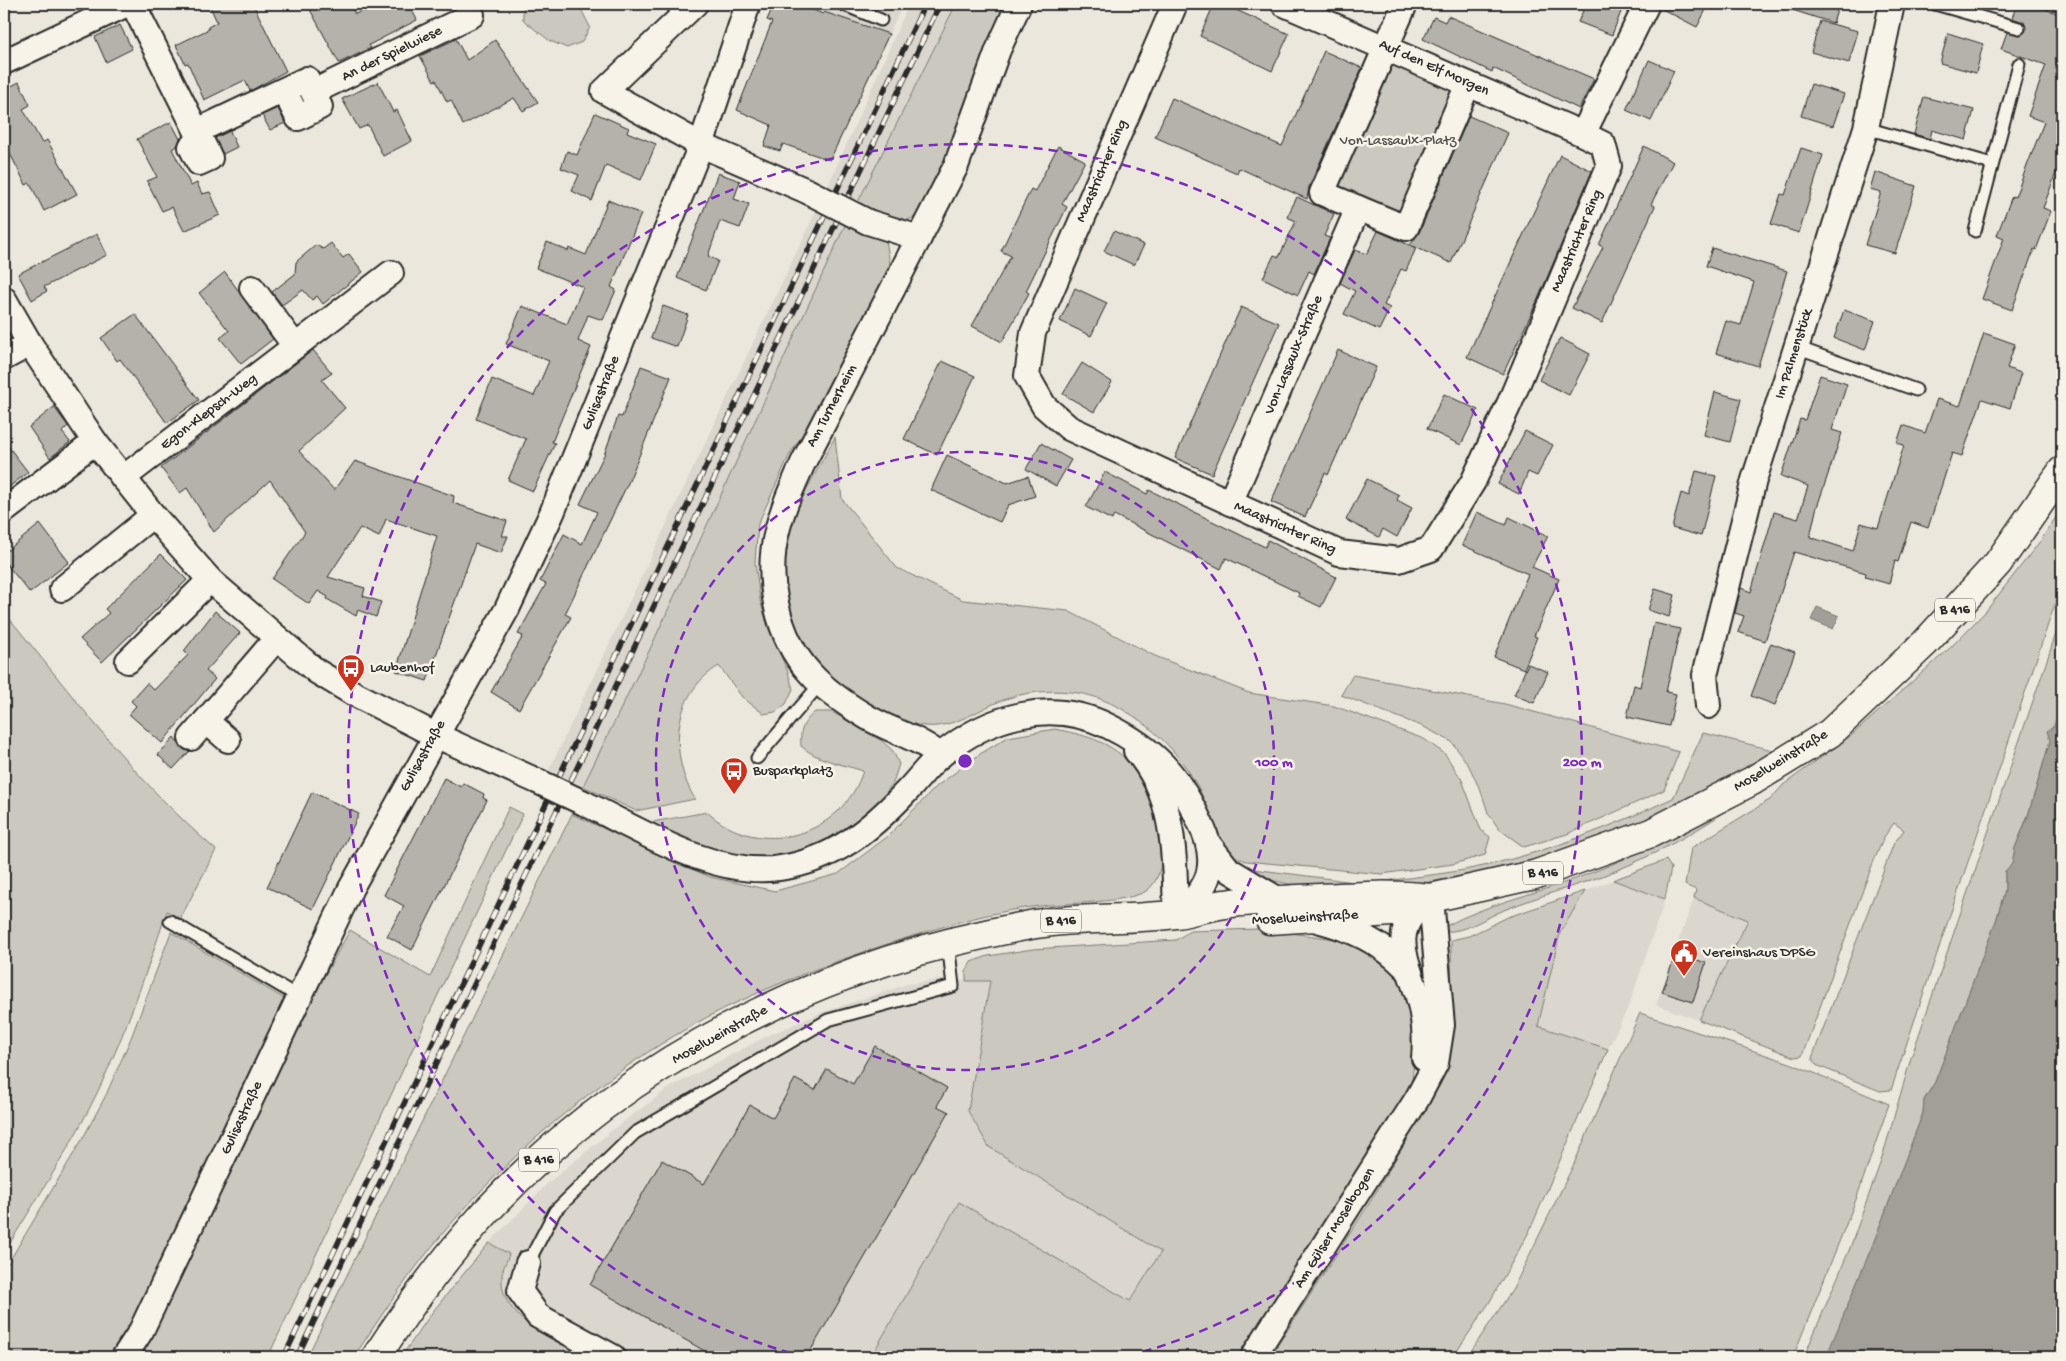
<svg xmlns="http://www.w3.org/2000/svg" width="2066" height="1361" viewBox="0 0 2066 1361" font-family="'Gochi Hand',sans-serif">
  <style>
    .built { fill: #dbd7ce }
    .green { fill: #cbc8bf; stroke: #7b7a75 }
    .water { fill: #a29f98; stroke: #72716c }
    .building { fill: #b5b2ab; stroke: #2b2b2b }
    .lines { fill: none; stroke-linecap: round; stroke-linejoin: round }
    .service-casing { stroke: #2b2b2b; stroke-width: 15 }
    .minor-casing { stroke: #2b2b2b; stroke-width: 28 }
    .primary-casing { stroke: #2b2b2b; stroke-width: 31 }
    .service { stroke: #f7f3e8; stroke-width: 11 }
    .minor { stroke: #f7f3e8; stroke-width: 24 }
    .primary { stroke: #f7f3e8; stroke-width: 28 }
    .rail-casing { stroke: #2b2b2b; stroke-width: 5.5 }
    .rail { stroke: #f7f3e8; stroke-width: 4; stroke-dasharray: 11; stroke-linecap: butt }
    .minor-bridge-casing { stroke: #2b2b2b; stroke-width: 28; stroke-linecap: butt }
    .minor-bridge { stroke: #f7f3e8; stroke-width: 24 }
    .ring { fill: none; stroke: #7b2cbf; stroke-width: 2.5; stroke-dasharray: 9 6 }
    .labels { text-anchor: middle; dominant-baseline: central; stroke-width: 5; stroke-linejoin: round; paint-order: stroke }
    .shield { fill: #f7f3e8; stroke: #686764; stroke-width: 1 }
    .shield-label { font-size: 14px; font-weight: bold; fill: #2b2b2b }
    .street-label { font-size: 15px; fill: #2b2b2b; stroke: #f7f3e8 }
    .park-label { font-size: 15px; fill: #535250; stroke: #f7f3e8 }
    .poi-label { font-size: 15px; fill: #2b2b2b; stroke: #f7f3e8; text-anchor: start }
    .centre { fill: #7b2cbf; stroke: #f7f3e8; stroke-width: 2.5 }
    .ring-label { font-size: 15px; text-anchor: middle; font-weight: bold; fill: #7b2cbf; stroke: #f7f3e8; stroke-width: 5; stroke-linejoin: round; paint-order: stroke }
  </style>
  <rect width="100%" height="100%" fill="#ebe7dd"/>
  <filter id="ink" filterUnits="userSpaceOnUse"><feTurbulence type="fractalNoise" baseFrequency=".02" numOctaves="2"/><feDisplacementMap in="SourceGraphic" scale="10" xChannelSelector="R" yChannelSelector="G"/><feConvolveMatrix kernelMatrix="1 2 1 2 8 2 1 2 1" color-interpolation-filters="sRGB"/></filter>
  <g filter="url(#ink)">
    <g class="built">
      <path d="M804,4H903L889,34Z"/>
      <path d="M909,4H956L856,206L826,190Z"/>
      <path d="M818,207L847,221L650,649L583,786L549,770Z"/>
      <path d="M1613,880L1665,899L1630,1003L1608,1049L1538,1026L1560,933L1585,891Z"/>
      <path d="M1694,898L1748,920L1699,1020L1656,1005Z"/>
      <path d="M939,980L990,981L968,1111L989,1147L1161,1252L1130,1302L959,1202L871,1357H586L519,1317L506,1299L502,1276L509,1254L489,1243L548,1183L615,1128L669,1088L769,1035L823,1012L908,984Z"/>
    </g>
    <g class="green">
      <path d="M526,4H566L581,9L590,27L582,42L567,48L550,41L523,20V9Z"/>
      <path d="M956,4H1006L986,50L954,138L921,211L915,217L903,222L856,206Z"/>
      <path d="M1388,63L1461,95L1408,219L1335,188Z"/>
      <path d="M847,221L886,240L891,270L829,392L789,456L758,524L755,562L760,600L768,627L788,672L793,689L786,704L775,712L764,714L742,697L719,666C671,694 669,756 695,799L636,811L583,786L650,649Z"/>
      <path d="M835,437L842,499L897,568L963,600L1068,611L1155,656L1249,693L1334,706L1424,739L1445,754L1462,780L1481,830L1490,837L1485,855L1453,864L1382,874L1246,861C1241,859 1236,857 1232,855C1218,845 1206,800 1197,785C1174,745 1139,712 1095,697C1067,688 1030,690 1003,700C981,708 962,723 937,726C911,729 879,711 857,698C846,691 832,682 823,672C794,640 776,579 787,536C795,506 820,466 835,437Z"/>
      <path d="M2062,508V583L1891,1090L1880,1091L1816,1065L1812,1058L1894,843L1904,830L1894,823L1884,837L1871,868L1802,1056L1794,1057L1699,1020L1748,920L1694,898L1696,890L1685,885L1691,848L1771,799L1783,785L1852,735L1950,648L1986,611L2041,540Z"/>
      <path d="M4,612C72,694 135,781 216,850L180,919L167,911C147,971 126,1031 99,1089C72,1146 36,1199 4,1253Z"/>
      <path d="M2062,616C2062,641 2066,681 2062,704C2060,716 2049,729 2050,741L2028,815L2015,848L2012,865L2005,871V890L1996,921L1935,1082L1924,1100L1923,1113L1873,1244L1830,1349L1826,1357H1804L1850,1248L1882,1158L1911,1058Z"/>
      <path d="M1353,675L1505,704L1679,752L1664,790L1567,834L1524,847L1499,829L1488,813L1482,794L1469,766L1452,742L1424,727L1341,695Z"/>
      <path d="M815,712H832L882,741L893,751L899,764L893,783L878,803L832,845L767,862L701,848L647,823L707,812C759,860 842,837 863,771C842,764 816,760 801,746C800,730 802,723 815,712Z"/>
      <path d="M1055,729C1084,735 1107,740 1129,762C1136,770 1146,782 1150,791C1162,815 1172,874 1146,891C1127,903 1065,903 1040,906C1013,909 985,915 959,922C880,945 800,972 725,1008C621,1060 519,1143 444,1232C411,1271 382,1314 354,1357H307L572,814L710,877L775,891L838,874L887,837L937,786L980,754L1008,737Z"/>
      <path d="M1703,733L1777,751C1740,771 1704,794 1667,811C1580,852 1484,875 1390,888L1380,884L1386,881C1420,876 1455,873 1488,865C1553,850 1613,826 1673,798Z"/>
      <path d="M509,807L523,814L268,1357H4V1270L83,1138L106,1095L131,1038L171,932L305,1011L350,930L430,977Z"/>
      <path d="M1720,810L1722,814C1688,836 1652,856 1615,871C1578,886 1540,895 1504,910C1483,919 1468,931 1444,932L1446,926C1487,904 1531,895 1575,879C1626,860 1673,837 1720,810Z"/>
      <path d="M1666,860L1671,868L1665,899L1613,880Z"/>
      <path d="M1253,869L1354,882L1367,883C1359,885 1351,888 1344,889C1320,890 1268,883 1248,871Z"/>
      <path d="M1585,891L1560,933L1538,1026L1608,1049L1529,1232L1489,1303L1453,1357H1270L1367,1207L1439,1086L1452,1043L1451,940L1469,936L1508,917Z"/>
      <path d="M1261,929L1358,942L1393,967L1404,989L1411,1012L1416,1045L1412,1080L1404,1105L1239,1357H871L959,1202L1130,1301L1161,1252L989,1147L968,1111L990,981H966V972L971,962L988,956L1033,949L1176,940L1190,931Z"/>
      <path d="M1640,1013L1790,1063L1889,1104L1857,1197L1793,1357H1467L1513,1289L1573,1166Z"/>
      <path d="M489,1243L509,1254C507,1261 502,1269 502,1276C499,1320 555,1340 586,1357H401L434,1310Z"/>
    </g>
    <g class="water">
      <path d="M1817,607L1839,616L1833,629L1811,620Z"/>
      <path d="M2062,703V1357H1826L1873,1244L1923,1113L1924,1100L1935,1082L1996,921L2005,890V871L2012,864L2015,848L2028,816L2050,741L2047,731L2055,726Z"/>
    </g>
    <g class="building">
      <path d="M209,4H253L286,71L250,91L245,80L204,100L188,63L185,64L176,45L209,29L208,27L217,22Z"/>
      <path d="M307,4H350L355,14L377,4H409L417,20L369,45L371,48L339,63Z"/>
      <path d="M774,4H799L823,14L824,12L889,34L830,160L783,144L780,151L764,146L771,125L737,110L772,22L767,20Z"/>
      <path d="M1214,4H1223L1289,34L1272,71L1200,36Z"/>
      <path d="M1586,4H1624L1612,35L1578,22Z"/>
      <path d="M1661,4H1709L1697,27L1660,8Z"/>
      <path d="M1783,4H1839L1833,23L1783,7Z"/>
      <path d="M2017,4H2031L2062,15V157L2043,208L2051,211L2036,250L2034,249L2012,310L1982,299L2004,238L1997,235L2012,196L2015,197L2044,122L2028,116L2046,65L2001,49L2007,32L2020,35L2026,31L2024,22L2012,18Z"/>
      <path d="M1448,16L1594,79L1579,109L1493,68L1492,72L1423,39L1434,17L1445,22Z"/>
      <path d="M1820,21L1858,31L1849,63L1811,52Z"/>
      <path d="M120,25L132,49L106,62L95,37Z"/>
      <path d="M1948,33L1983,44L1976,73L1940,63Z"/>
      <path d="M456,39L467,60L495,40L538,102L523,111L514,98L463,125L451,100L447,102L436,80L434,81L420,56Z"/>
      <path d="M1324,51L1362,68L1309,187L1307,199L1239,168L1237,173L1155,137L1172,98L1282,146Z"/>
      <path d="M1649,60L1674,71L1651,121L1626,110Z"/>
      <path d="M19,82L30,105L23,109L42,143L47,140L77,194L44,211L30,183L26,185L4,142V90Z"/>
      <path d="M378,82L393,112L397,110L412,141L383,156L368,125L359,129L342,99Z"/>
      <path d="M1811,84L1844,94L1833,126L1801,116Z"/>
      <path d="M1924,97L1974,110L1966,140L1932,130L1930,139L1914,134Z"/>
      <path d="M278,108L285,123L270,130L262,115Z"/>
      <path d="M595,113L629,128L627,132L656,144L641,180L606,165L592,201L572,191L579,175L561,168L567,151L577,155Z"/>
      <path d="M1469,116L1508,133L1451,263L1410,245L1419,233Z"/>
      <path d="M171,122L180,139L177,146L172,149L191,186L197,183L202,194L210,192L220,215L184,231L172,207L162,211L147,181L157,177L137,139Z"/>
      <path d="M230,131L237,147L223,154L215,138Z"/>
      <path d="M1058,146L1085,161L1062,204L1067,207L1026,291L1029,293L1002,342L972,326L1011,256L1001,251L1031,189L1035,191Z"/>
      <path d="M1644,146L1673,162L1651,204L1655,206L1602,323L1572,308L1603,247L1599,245Z"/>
      <path d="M1801,148L1823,155L1799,233L1771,224L1781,194L1785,195Z"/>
      <path d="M1560,155L1592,171L1539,297L1503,374L1467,357Z"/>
      <path d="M1875,172L1916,186L1895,253L1865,245L1881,192L1870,189Z"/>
      <path d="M718,173L740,181L734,199L749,204L740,228L720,221L708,256L718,261L706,290L677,278Z"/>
      <path d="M1297,197L1334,214L1324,236L1330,238L1314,274L1309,271L1298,295L1263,278L1274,255L1279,257L1296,221L1287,217Z"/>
      <path d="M608,200L641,214L611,287L616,290L603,320L588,315L578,341L591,347L552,442L555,443L533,491L508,480L526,439L476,419L492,379L534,396L549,361L506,344L522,306L567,324L583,287L536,268L547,242L568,251L569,248L586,255Z"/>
      <path d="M1114,231L1144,245L1134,265L1104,251Z"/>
      <path d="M1378,231L1416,248L1406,271L1401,269L1384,305L1390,308L1379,330L1344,314L1355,291L1340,283L1355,250L1367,254Z"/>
      <path d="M97,234L107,255L44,287L47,291L32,300L18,274Z"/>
      <path d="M331,243L343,258L349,254L363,272L323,304L317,296L312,300L303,290L282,305L272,292L295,274L296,262L316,245L323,249Z"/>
      <path d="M1712,248L1787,271L1758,366L1716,353L1726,321L1741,325L1754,282L1706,266Z"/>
      <path d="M225,272L273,339L241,364L220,338L229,331L199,293Z"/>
      <path d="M1075,288L1107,303L1091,336L1060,321Z"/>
      <path d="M663,306L688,315L677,347L651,338Z"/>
      <path d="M1241,307L1279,323L1212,474L1175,458Z"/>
      <path d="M1844,310L1875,321L1865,350L1834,338Z"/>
      <path d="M135,314L199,400L167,423L120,359L117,361L101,338Z"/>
      <path d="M1984,333L2015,344L2007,368L2021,373L2010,408L1982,399L1962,456L1952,453L1928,528L1911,522L1898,562L1895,561L1889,584L1865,577L1866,573L1794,552L1765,641L1738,632L1744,616L1735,613L1741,588L1751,592L1774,512L1798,519L1808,486L1781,476L1800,419L1805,420L1820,375L1847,384L1832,430L1842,433L1816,510L1810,537L1853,551L1861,523L1878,528L1904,445L1897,443L1903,425L1925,433L1937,399L1960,406Z"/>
      <path d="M1560,338L1590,354L1569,395L1539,380Z"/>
      <path d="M313,350L332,373L322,380L345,408L299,451L334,490L355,461L454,496L453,503L507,521L502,536H508L501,553L475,544L427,681L396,671L437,536L386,519L379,537L360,528L328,577L365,588L363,596L381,602L376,617L358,610L356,616L327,599L328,597L318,591L309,604L272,579L305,532L270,480L214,532L187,488L180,493L161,468Z"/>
      <path d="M1338,350L1376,367L1328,475L1325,473L1305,517L1271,502Z"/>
      <path d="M942,361L975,376L937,455L904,439Z"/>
      <path d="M1082,363L1112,382L1094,412L1063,394Z"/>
      <path d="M641,366L671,377L629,481L565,614L571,617L519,709L491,692L523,636L518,634L546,584L540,581L564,534L582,544L597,512L580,504L604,455L618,416L622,417Z"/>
      <path d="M1715,392L1741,399L1730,442L1704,435Z"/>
      <path d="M1444,394L1478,410L1461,445L1427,429Z"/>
      <path d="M54,407L68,426L62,432L70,442L50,458L29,427Z"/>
      <path d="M1525,431L1553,445L1537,476L1528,472L1519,494L1498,484Z"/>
      <path d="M4,441L28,472L4,491Z"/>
      <path d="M1041,443L1071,460L1056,486L1026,469Z"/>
      <path d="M947,455L1007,483L1028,476L1035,496L1008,505L1000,522L931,490Z"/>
      <path d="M1696,471L1716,476L1701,536L1672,528L1681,493L1689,496Z"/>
      <path d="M1105,472L1147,494L1149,490L1265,547L1268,540L1336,577L1321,607L1298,596L1299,593L1226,558L1221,569L1114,515L1112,520L1086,507Z"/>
      <path d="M1367,479L1399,495L1397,500L1412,508L1397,537L1383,529L1379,537L1346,520Z"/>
      <path d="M1477,512L1506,525L1509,517L1548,536L1532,567L1559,579L1534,636L1537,637L1524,669L1494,657L1528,574L1462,545Z"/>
      <path d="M40,524L69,562L30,593L4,561V553Z"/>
      <path d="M161,554L187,580L102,662L80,639L109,613L105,609Z"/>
      <path d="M1655,589L1675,595L1669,617L1648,610Z"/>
      <path d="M215,611L240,633L206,671L215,679L162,743L129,714L136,706L131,701L147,683L154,690L188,655L184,651Z"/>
      <path d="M1654,623L1680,629L1666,692L1676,694L1669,726L1627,717L1634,685L1640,687Z"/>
      <path d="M1771,643L1795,652L1775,705L1751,696Z"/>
      <path d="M1528,664L1548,672L1534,703L1514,695Z"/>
      <path d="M174,737L182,748L189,752L173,769L158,755Z"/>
      <path d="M444,778L461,787L463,783L484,794L483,798L487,800L412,950L387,936L404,906L384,895Z"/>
      <path d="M312,792L359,814L313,909L267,887Z"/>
      <path d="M1676,953L1706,963L1693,1002L1662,992Z"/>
      <path d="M875,1046L947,1088L937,1106L949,1112L807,1357H715L590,1285L662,1160L704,1184L750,1105L773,1118L795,1079L815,1090L827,1069L853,1084Z"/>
    </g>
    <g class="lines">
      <g class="service-casing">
        <g id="service">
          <path d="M842,4L881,20"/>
          <path d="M1935,4L2019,28"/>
          <path d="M1866,128L1992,164"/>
          <path d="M1975,231L2019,64"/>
          <path d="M1796,347L1916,390"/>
          <path d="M757,758L820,684"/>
          <path d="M170,921L299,997"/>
          <path d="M528,1263L555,1211L635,1133L828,1020L953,986L948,942"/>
        </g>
      </g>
      <g class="minor-casing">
        <g id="minor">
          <path d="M133,4L210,158L199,163L191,147L202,142"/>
          <path d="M695,4L604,91L701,145L807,191"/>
          <path d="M1175,4L1033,333L1027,376L1044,406L1069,428L1339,553L1399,560L1431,549L1473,482L1510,402L1609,166L1603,144L1583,134L1647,4"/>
          <path d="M1284,4L1583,134"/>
          <path d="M1405,4L1322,193L1406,228L1468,84"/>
          <path d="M4,62L127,4"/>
          <path d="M313,92L472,15"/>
          <path d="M197,131L307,79L320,107L298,118L284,90"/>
          <path d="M868,222L919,238"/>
          <path d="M252,288L295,346"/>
          <path d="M4,299L30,344L95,442L153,515L210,580L316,671L351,692L435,735L537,781"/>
          <path d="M4,358L30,344"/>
          <path d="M123,478L391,273"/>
          <path d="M1230,503L1358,208"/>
          <path d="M4,511L95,442"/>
          <path d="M62,589L153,515"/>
          <path d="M128,661L210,580"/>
          <path d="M1708,706L1705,675L1754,480L1866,128L1892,4"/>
          <path d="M206,721L228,740"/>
          <path d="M191,738L276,639"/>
          <path d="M1136,751C1176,797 1174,856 1176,914"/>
          <path d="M940,756C925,740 888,730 867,717C847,705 826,691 810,673C777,637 765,578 777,531C783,507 793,485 803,463L956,166L998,50L1019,4"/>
          <path d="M584,803C642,831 715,878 780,868C834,860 870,830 906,792C918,780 928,765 941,755C988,716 1050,698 1108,726C1155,749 1177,774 1199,820C1219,861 1213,888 1176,914"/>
          <path d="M1208,843L1229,870L1279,900"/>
          <path d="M1317,920C1352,929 1381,942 1406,968"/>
          <path d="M1424,1058C1426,1036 1424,1015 1417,993C1404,955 1389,926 1431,898"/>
          <path d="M528,1263L520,1291L538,1316L613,1357"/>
          <path d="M124,1357L141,1331L351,888L507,609L552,513L701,145L748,4"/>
          <path d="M1253,1357L1417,1099L1436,1063L1442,1025L1431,898"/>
        </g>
      </g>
      <g class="primary-casing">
        <g id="primary">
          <path d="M1270,920L1392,912L1431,898L1534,875L1651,833L1752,781L1830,733L1925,643L1998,563L2062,471"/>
          <path d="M376,1357C409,1306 445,1257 486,1212C627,1059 823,963 1025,926C1076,916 1127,921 1177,914C1193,911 1209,906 1225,904C1248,900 1274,901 1298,899C1343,897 1386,893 1431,898"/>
        </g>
      </g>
      <use href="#service" class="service"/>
      <use href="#minor" class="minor"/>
      <use href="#primary" class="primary"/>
      <g class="rail-casing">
        <g id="rail">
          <path d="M284,1357L925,4"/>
          <path d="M297,1357L940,4"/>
        </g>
      </g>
      <use href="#rail" class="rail"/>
      <g class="minor-bridge-casing">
        <g id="minor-bridge">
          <path d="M807,191L868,222"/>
          <path d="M537,781L584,803"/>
        </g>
      </g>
      <use href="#minor-bridge" class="minor-bridge"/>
    </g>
  </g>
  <g class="ring">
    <circle cx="965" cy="761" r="309"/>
    <path d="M805 1357A617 617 0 1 1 1125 1357"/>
  </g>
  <defs>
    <g id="bus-pin" transform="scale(1.4375)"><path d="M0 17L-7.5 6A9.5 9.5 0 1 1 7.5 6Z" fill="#c8321e" stroke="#f7f3e8"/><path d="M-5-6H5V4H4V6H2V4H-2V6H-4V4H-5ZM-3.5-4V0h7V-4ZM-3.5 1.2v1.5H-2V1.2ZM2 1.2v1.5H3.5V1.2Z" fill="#fff"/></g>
    <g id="civic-pin" transform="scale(1.4375)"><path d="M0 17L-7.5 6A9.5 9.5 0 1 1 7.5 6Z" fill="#c8321e" stroke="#f7f3e8"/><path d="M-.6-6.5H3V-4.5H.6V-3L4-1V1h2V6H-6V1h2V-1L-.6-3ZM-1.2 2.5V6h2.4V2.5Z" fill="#fff"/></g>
  </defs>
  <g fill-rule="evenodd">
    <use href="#bus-pin" x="351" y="668"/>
    <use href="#bus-pin" x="734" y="771"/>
    <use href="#civic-pin" x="1684" y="953"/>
  </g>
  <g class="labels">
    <g class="shield">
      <rect x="1935" y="598.5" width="40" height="23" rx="4"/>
      <rect x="1523" y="861.5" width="40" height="23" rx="4"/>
      <rect x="1041" y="909.5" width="40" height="23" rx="4"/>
      <rect x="519" y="1148.5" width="40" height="23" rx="4"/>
    </g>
    <g class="shield-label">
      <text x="1955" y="610">B 416</text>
      <text x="1543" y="873">B 416</text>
      <text x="1061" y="921">B 416</text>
      <text x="539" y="1160">B 416</text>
    </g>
    <g class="street-label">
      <text transform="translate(392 54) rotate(-26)">An der Spielwiese</text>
      <text transform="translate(1434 68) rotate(24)">Auf den Elf Morgen</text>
      <text transform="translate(1102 171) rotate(-67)">Maastrichter Ring</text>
      <text transform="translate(1577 241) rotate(-67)">Maastrichter Ring</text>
      <text transform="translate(1794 354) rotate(-72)">Im Palmenstück</text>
      <text transform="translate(1294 355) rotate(-67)">Von-Lassaulx-Straße</text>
      <text transform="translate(601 393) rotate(-68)">Gulisastraße</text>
      <text transform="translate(832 406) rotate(-62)">Am Turnerheim</text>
      <text transform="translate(209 412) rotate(-37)">Egon-Klepsch-Weg</text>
      <text transform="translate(1285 528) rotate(24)">Maastrichter Ring</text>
      <text transform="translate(423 756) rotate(-61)">Gulisastraße</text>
      <text transform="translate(1781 761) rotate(-31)">Moselweinstraße</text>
      <text transform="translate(1305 918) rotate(-3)">Moselweinstraße</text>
      <text transform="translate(720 1035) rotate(-29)">Moselweinstraße</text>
      <text transform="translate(242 1118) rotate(-65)">Gulisastraße</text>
      <text transform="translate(1335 1228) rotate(-58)">Am Gülser Moselbogen</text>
    </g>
    <g class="park-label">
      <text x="1398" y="141">Von-Lassaulx-Platz</text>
    </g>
    <g class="poi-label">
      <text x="370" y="668">Laubenhof</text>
      <text x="753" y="771">Busparkplatz</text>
      <text x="1703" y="953">Vereinshaus DPSG</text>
    </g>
  </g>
  <circle cx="965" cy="761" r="8" class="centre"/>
  <g class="ring-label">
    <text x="1274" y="766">100 m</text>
    <text x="1582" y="766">200 m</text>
  </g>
  <rect width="2066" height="1361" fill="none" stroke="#f7f3e8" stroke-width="20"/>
  <rect x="10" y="10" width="2046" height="1341" fill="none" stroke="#2b2b2b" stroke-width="2" filter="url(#ink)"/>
</svg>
